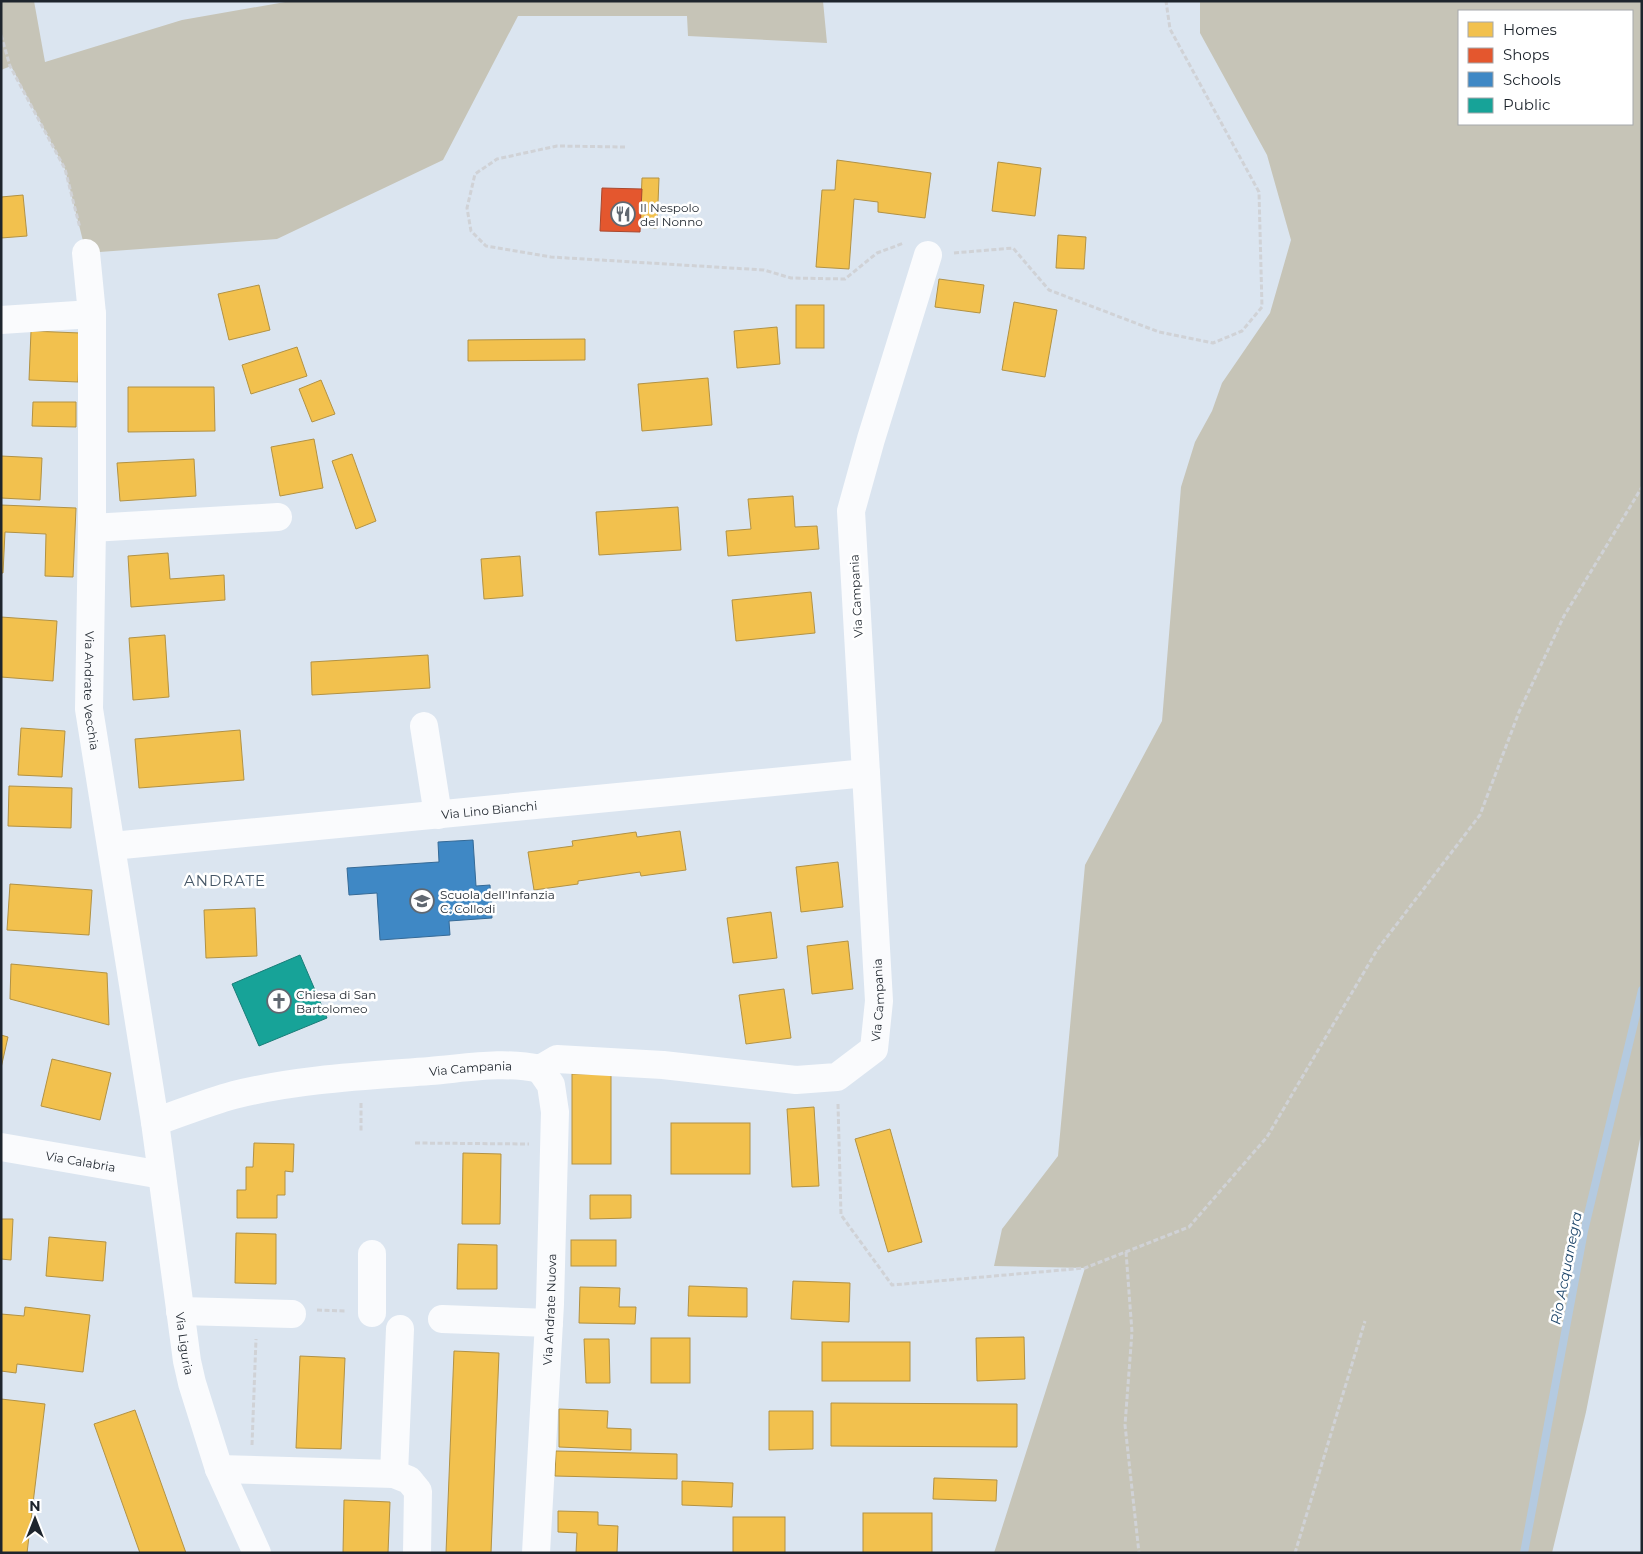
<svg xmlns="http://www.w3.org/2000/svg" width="1643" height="1554" viewBox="0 0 1643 1554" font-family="Montserrat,sans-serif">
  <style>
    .forest { fill: #c6c4b7; fill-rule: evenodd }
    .homes { fill: #f2c14e; stroke: #b29244 }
    .shops { fill: #e4572e; stroke: #a9482e }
    .schools { fill: #3f88c5; stroke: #356a97 }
    .public { fill: #17a398; stroke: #197d78 }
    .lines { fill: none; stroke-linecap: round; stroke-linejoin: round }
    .stream { stroke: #b4cae0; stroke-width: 8 }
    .path { stroke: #d0d2d6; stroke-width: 3; stroke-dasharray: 5 2.5; stroke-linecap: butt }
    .minor { stroke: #fafbfd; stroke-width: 28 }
    .labels { text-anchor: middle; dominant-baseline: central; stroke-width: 5; stroke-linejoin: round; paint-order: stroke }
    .poi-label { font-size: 12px; fill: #1e252d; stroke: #fff; text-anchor: start }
    .street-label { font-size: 12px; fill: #1e252d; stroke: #fff }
    .water-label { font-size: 14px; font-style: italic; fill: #1c456a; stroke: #fff }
    .quarter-label { font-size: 15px; letter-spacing: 1px; fill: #465767; stroke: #fff }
  </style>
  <rect width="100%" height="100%" fill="#dbe5f0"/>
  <g class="forest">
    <path d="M1,1H34L45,62L182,20L291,1H823L827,43L688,36L687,16H518L443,160L277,239L86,253L65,169L11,66L1,70Z"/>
    <path d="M1200,1H1642V1129L1586,1412L1552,1553H994L1085,1268L994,1266L1002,1229L1058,1156L1085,865L1162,721L1181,487L1195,442L1212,411L1222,383L1270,313L1291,240L1267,155L1200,33ZM1459,11H1632V124H1459Z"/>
  </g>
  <g class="homes">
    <path d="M837,160L931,173L925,218L878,212V202L854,199L849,269L816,267L822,190H835Z"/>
    <path d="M998,162L1041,168L1035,216L992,211Z"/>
    <path d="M642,178H659L657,228L640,227Z"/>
    <path d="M23,195L27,236L1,238V197Z"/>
    <path d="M1058,235L1086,237L1084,269L1056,268Z"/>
    <path d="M939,279L984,285L980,313L935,307Z"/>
    <path d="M259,285L270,330L229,340L218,294Z"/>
    <path d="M1014,302L1057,310L1045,377L1002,370Z"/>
    <rect x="796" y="305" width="28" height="43"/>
    <path d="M777,327L780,364L737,368L734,331Z"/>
    <path d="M31,331L80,333L78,382L29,380Z"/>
    <path d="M585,339V360L468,361V340Z"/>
    <path d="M297,347L307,376L251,394L242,365Z"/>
    <path d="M708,378L712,425L642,431L638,384Z"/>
    <path d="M321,380L335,414L312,422L299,389Z"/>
    <path d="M128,387H214L215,431L128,432Z"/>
    <path d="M33,402H76V427L32,426Z"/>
    <path d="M314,439L323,488L280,496L271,447Z"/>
    <path d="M352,454L376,521L356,529L332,461Z"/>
    <path d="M1,456L42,458L40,500L1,498Z"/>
    <path d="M194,459L196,496L120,501L117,463Z"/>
    <path d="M793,496L795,527L817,526L819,549L728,556L726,531L751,529L748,499Z"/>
    <path d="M1,505L76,508L73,577L45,576L46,534L5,532L3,573H1Z"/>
    <path d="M678,507L681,550L599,555L596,512Z"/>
    <path d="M168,553L170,579L224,575L225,600L131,607L128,556Z"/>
    <path d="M520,556L523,596L484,599L481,559Z"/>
    <path d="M811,592L815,633L736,641L732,600Z"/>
    <path d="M1,617L57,621L53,681L1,677Z"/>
    <path d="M165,635L169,697L133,700L129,638Z"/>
    <path d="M428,655L430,688L312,695L311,662Z"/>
    <path d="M21,728L65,731L62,777L18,775Z"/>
    <path d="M240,730L244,780L139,788L135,739Z"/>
    <path d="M9,786L72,788L71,828L8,826Z"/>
    <path d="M680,831L686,870L641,876L640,872L578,881V884L534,890L528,852L573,846L572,841L636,832L637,837Z"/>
    <path d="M838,862L843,907L801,912L796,867Z"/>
    <path d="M10,884L92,890L89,935L7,930Z"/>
    <path d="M255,908L257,956L206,958L204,910Z"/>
    <path d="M771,912L777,958L733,963L727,918Z"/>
    <path d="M848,941L853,989L812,994L807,946Z"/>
    <path d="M11,964L107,973L109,1025L10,999Z"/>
    <path d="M784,989L791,1038L746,1044L739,995Z"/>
    <path d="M1,1035L8,1037L1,1068Z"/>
    <path d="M52,1059L111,1073L100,1120L41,1106Z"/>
    <rect x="572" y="1074" width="39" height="90"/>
    <path d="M814,1107L819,1186L792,1187L787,1109Z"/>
    <rect x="671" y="1123" width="79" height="51"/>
    <path d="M890,1129L922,1242L888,1252L855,1139Z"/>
    <path d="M254,1143L294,1144L293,1172L285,1171V1195H277V1218H237V1190H246V1167H253Z"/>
    <path d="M463,1153L501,1154L500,1224H462Z"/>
    <path d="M590,1195H631V1218L590,1219Z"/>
    <path d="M1,1219H13L11,1260L1,1259Z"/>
    <path d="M236,1233L276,1234V1284L235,1283Z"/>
    <path d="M49,1237L106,1242L103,1281L46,1276Z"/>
    <rect x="571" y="1240" width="45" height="26"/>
    <path d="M458,1244L497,1245V1289H457Z"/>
    <path d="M793,1281L850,1283L849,1322L791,1319Z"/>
    <path d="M689,1286L747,1288V1317L688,1316Z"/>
    <path d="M580,1287L620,1288L619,1307H636L635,1324L579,1323Z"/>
    <path d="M25,1307L90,1315L83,1372L17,1364L16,1373L1,1371V1314L24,1316Z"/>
    <path d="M1024,1337L1025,1379L977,1381L976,1338Z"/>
    <rect x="651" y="1338" width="39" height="45"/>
    <path d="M584,1339H609L610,1383H586Z"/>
    <rect x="822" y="1342" width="88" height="39"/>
    <path d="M454,1351L499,1353L491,1553H446Z"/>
    <path d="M300,1356L345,1358L341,1449L296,1448Z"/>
    <path d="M1,1399L45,1404L27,1553H1Z"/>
    <path d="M831,1403L1017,1404V1447L831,1446Z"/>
    <path d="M559,1409L608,1411L607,1428L631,1429V1450L559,1447Z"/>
    <path d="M135,1410L186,1553H140L94,1424Z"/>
    <path d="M769,1411H813V1449L769,1450Z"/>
    <path d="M556,1451L677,1454V1479L555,1476Z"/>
    <path d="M934,1478L997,1480L996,1501L933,1499Z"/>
    <path d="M682,1481L733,1483L732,1507L682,1505Z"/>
    <path d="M344,1500L390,1502L388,1553H343Z"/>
    <path d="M558,1511L598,1512V1525L618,1526L617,1553H576L577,1533L558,1532Z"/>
    <rect x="863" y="1513" width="69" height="40"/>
    <rect x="733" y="1517" width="52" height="36"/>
  </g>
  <path class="shops" d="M602,188L642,189L640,232L600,231Z"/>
  <path class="schools" d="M473,840L476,886L490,885L492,918L449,921L450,935L380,940L377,893L349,895L347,868L439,862L438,842Z"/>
  <path class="public" d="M300,955L327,1018L259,1046L232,984Z"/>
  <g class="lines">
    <path class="stream" d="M1524,1553L1584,1231L1642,990"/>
    <g class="path">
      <path d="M1,35L10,66L65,169L80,228"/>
      <path d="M625,147L557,146L497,159L475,174L467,208L471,231L486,246L551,257L764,270L791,278L845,279L877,253L904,243"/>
      <path d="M954,253L1013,248L1049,290L1159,332L1213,343L1242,331L1262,307L1259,192L1170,29L1166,1"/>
      <path d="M361,1103V1132"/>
      <path d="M838,1104L841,1215L892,1285L1085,1268L1189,1227L1267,1137L1377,950L1480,815L1519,712L1564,616L1642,487"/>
      <path d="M415,1143L529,1144"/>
      <path d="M1126,1252L1132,1332L1125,1425L1139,1553"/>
      <path d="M317,1310L346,1311"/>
      <path d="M252,1445L256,1339"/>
      <path d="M1295,1553L1365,1321"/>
    </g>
    <g class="minor">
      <path id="s1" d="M86,253L92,314V528L89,709L155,1122L187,1361L192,1383L219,1469L257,1553"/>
      <path d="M1,320L92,314"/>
      <path d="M92,528L278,517"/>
      <path d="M424,726L438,815"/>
      <path id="s2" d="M112,846L866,773"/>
      <path id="s3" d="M155,1122C181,1113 208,1102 234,1095C298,1079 365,1076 430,1071C467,1068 504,1061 540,1069L557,1059L663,1065L796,1080L837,1077L874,1049L879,1001L851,511L871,439L928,255"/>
      <path id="s4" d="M1,1147L162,1175"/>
      <path d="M180,1311L292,1314"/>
      <path d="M372,1313V1254"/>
      <path d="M442,1319L549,1323"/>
      <path d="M219,1469L394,1474L400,1329"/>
      <path d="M394,1474L409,1480L418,1491L417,1553"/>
      <path id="s5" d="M536,1553L550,1304L555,1112L551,1085L540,1069"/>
    </g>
  </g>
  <defs>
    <g id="restaurant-ring" transform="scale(1.25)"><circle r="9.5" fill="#fff" stroke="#606871" stroke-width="1.5"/><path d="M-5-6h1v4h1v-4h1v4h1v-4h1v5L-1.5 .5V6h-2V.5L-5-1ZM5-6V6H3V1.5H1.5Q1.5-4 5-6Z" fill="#606871"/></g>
    <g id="school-ring" transform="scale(1.25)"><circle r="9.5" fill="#fff" stroke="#606871" stroke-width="1.5"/><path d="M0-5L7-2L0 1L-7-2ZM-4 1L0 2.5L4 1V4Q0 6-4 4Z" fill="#606871"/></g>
    <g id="church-ring" transform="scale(1.25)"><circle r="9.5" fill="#fff" stroke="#606871" stroke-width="1.5"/><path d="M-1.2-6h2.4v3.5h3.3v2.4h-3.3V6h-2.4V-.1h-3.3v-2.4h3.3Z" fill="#606871"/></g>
  </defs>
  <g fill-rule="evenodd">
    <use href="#restaurant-ring" x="623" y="214"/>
    <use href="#school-ring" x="422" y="901"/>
    <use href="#church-ring" x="279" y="1001"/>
  </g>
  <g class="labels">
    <g class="poi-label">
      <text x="640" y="207">Il Nespolo<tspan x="640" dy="14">del Nonno</tspan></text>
      <text x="440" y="894">Scuola dell’Infanzia<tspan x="440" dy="14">C. Collodi</tspan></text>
      <text x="296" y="994">Chiesa di San<tspan x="296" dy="14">Bartolomeo</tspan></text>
    </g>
    <g class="street-label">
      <text transform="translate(856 596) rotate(-93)">Via Campania</text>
      <text stroke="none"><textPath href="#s1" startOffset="438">Via Andrate Vecchia</textPath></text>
      <text stroke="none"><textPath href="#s2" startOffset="379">Via Lino Bianchi</textPath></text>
      <text stroke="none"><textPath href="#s3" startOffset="788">Via Campania</textPath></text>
      <text stroke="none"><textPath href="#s3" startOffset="322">Via Campania</textPath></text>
      <text stroke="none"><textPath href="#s4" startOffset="81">Via Calabria</textPath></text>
      <text stroke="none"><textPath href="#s5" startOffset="244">Via Andrate Nuova</textPath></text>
      <text stroke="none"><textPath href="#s1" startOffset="1098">Via Liguria</textPath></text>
    </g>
    <g class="water-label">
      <text transform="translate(1566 1268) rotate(-79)">Rio Acquanegra</text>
    </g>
    <g class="quarter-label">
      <text x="225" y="880">ANDRATE</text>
    </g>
  </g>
  <rect width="1643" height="1554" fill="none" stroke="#1e252d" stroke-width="5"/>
  <rect x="1458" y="10" width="175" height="115" fill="#ffffff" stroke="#a5a8ab"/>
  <rect x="1468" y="22" width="25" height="15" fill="#f2c14e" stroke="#a5a8ab"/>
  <text x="1503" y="35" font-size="15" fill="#1e252d">Homes</text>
  <rect x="1468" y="48" width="25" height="15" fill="#e4572e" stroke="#a5a8ab"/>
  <text x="1503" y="60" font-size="15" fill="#1e252d">Shops</text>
  <rect x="1468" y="72" width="25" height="15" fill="#3f88c5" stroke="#a5a8ab"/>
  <text x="1503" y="85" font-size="15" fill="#1e252d">Schools</text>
  <rect x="1468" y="98" width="25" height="15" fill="#17a398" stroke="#a5a8ab"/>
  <text x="1503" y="110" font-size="15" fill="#1e252d">Public</text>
  <g transform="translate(35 1519)" stroke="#ffffff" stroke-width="4" paint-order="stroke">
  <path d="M0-4L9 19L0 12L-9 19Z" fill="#1e252d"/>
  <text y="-8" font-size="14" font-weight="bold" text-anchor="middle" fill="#1e252d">N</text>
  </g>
</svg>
